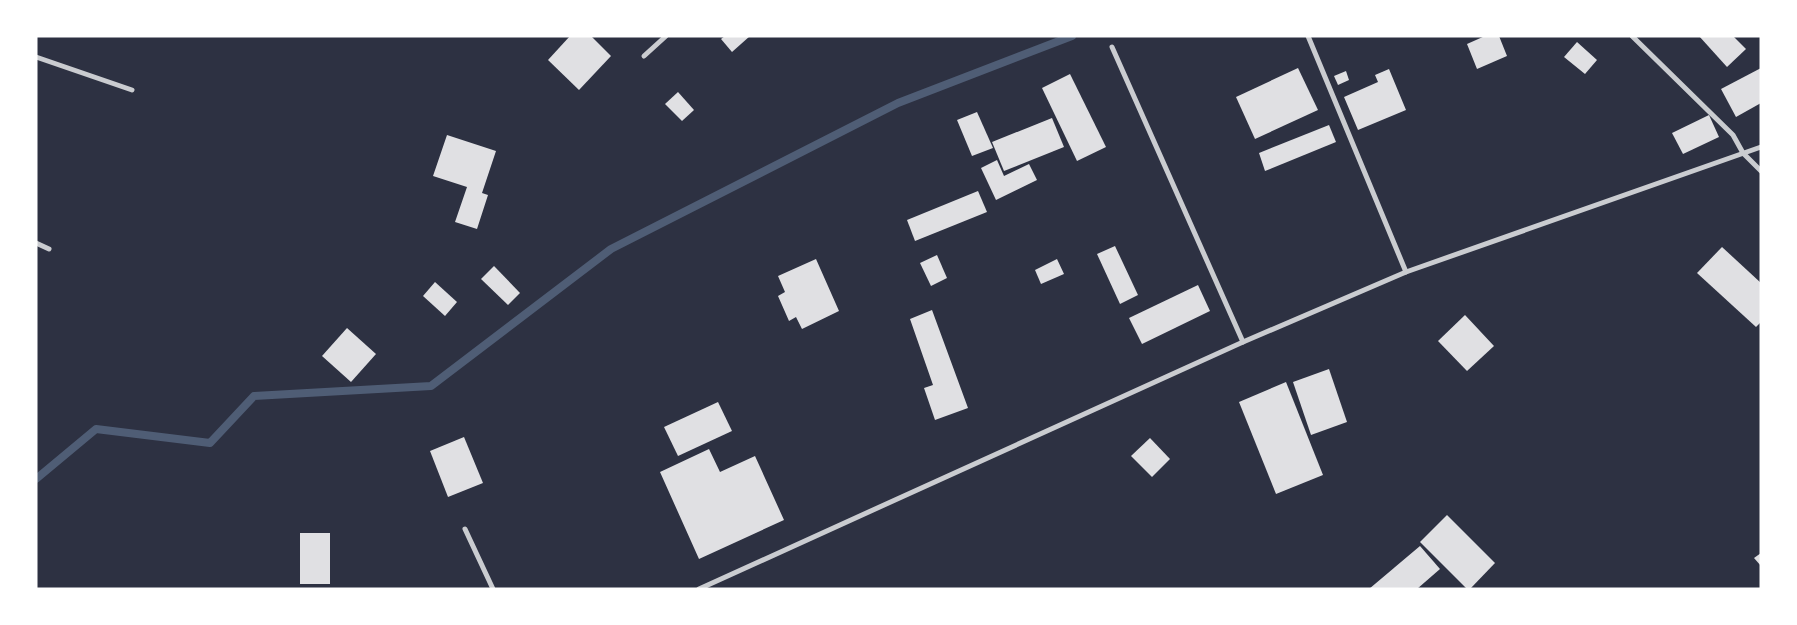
<svg xmlns="http://www.w3.org/2000/svg" width="1797" height="625" viewBox="0 0 1797 625" font-family="'Titillium Web',sans-serif">
  <style>
    .lines { fill: none; stroke-linecap: round; stroke-linejoin: round }
    .stream { stroke: #4f5d75; stroke-width: 8 }
    .building { fill: #e0e0e3 }
    .minor { stroke: #caccd0; stroke-width: 5 }
  </style>
  <rect width="100%" height="100%" fill="#2d3142"/>
  <g class="lines">
    <path class="stream" d="M36,479L96,429L210,443L254,396L431,386L611,249L898,103L1072,36"/>
  </g>
  <g class="building">
    <path d="M570,36H591L611,56L579,90L548,60Z"/>
    <path d="M725,36H750L732,52L721,39Z"/>
    <path d="M1485,36H1499L1507,56L1477,69L1467,44Z"/>
    <path d="M1699,36H1733L1746,49L1727,67Z"/>
    <path d="M1577,42L1597,60L1585,74L1564,57Z"/>
    <path d="M1298,68L1318,110L1255,139L1236,97Z"/>
    <path d="M1761,68V103L1736,117L1721,89Z"/>
    <path d="M1389,69L1406,110L1358,130L1344,97L1378,82L1375,75Z"/>
    <path d="M1346,71L1349,80L1338,85L1334,76Z"/>
    <path d="M1070,74L1106,147L1077,161L1042,88Z"/>
    <path d="M678,92L694,110L682,121L665,104Z"/>
    <path d="M977,112L993,148L972,156L957,120Z"/>
    <path d="M1709,115L1719,137L1683,154L1672,133Z"/>
    <path d="M1052,118L1064,147L1004,171L992,142Z"/>
    <path d="M1329,125L1336,142L1265,171L1259,153Z"/>
    <path d="M447,135L496,151L482,193L488,195L477,229L455,222L467,187L433,176Z"/>
    <path d="M997,160L1004,176L1029,164L1037,180L996,200L981,168Z"/>
    <path d="M978,191L987,212L915,241L907,220Z"/>
    <path d="M1115,246L1138,295L1120,304L1097,254Z"/>
    <path d="M1722,247L1761,283V322L1756,327L1697,273Z"/>
    <path d="M937,255L947,278L931,286L920,263Z"/>
    <path d="M816,259L839,311L802,329L796,317L789,321L778,296L785,292L778,276Z"/>
    <path d="M1057,259L1064,274L1041,284L1035,270Z"/>
    <path d="M494,266L520,293L508,305L481,279Z"/>
    <path d="M435,282L457,302L445,316L423,296Z"/>
    <path d="M1198,285L1210,311L1142,344L1129,318Z"/>
    <path d="M932,310L968,408L935,420L924,388L933,385L910,319Z"/>
    <path d="M1465,315L1494,346L1467,371L1438,341Z"/>
    <path d="M347,328L376,354L351,382L322,356Z"/>
    <path d="M1329,369L1347,422L1311,435L1293,382Z"/>
    <path d="M1286,382L1323,475L1276,494L1239,402Z"/>
    <path d="M718,402L732,431L678,456L664,427Z"/>
    <path d="M464,437L483,483L448,497L430,451Z"/>
    <path d="M1150,438L1170,459L1152,477L1131,456Z"/>
    <path d="M709,449L720,472L755,456L784,520L699,559L660,472Z"/>
    <path d="M1447,515L1495,563L1470,589H1467L1420,542Z"/>
    <rect x="300" y="533" width="30" height="51"/>
    <path d="M1420,546L1440,569L1417,589H1369Z"/>
    <path d="M1761,553V566L1754,558Z"/>
  </g>
  <g class="lines">
    <g class="minor">
      <path d="M1308,36L1406,272"/>
      <path d="M1632,36L1733,135L1743,153L1761,171"/>
      <path d="M1112,47L1243,342"/>
      <path d="M644,56L666,36"/>
      <path d="M36,57L132,90"/>
      <path d="M36,243L49,249"/>
      <path d="M465,529L493,589"/>
      <path d="M699,589L1243,342L1406,272L1761,147"/>
    </g>
  </g>
  <rect width="1797" height="625" fill="none" stroke="#ffffff" stroke-width="75"/>
</svg>
